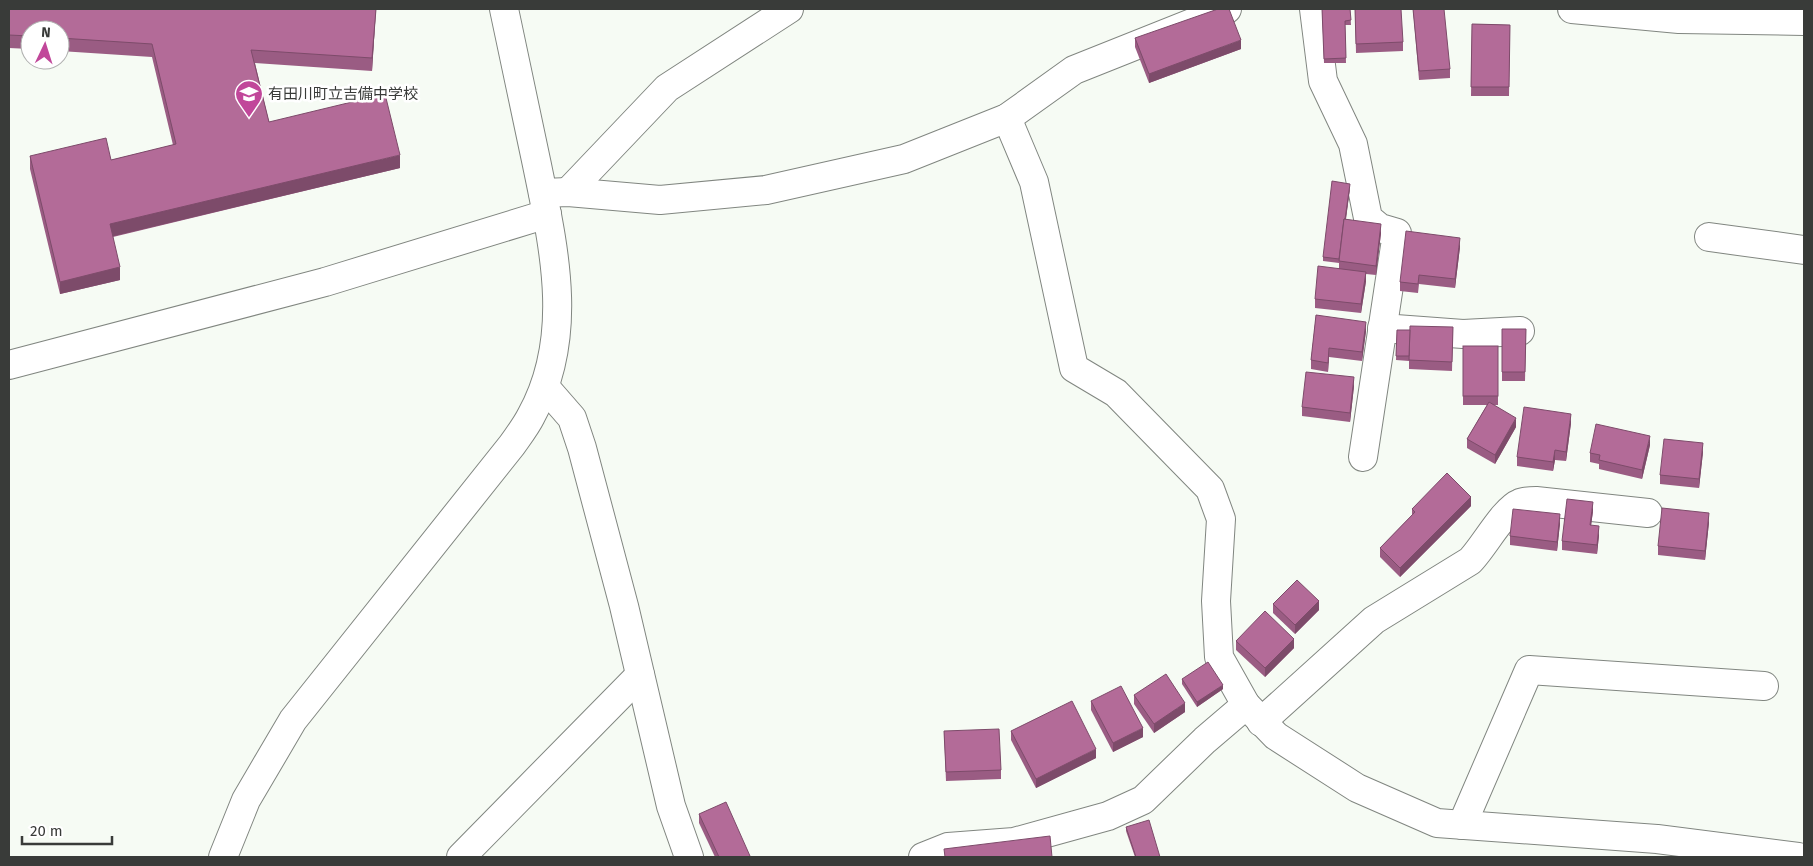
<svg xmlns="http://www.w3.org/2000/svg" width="1813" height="866" viewBox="0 0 1813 866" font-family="'Fira Sans','Noto Sans JP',sans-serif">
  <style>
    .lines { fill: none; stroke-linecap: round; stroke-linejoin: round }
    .minor-casing { stroke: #818680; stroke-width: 30 }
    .tertiary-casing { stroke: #818680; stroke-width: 30 }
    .minor { stroke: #fff; stroke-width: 28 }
    .tertiary { stroke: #fff; stroke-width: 28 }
    .wall { fill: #9a5c83 }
    .shaded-wall { fill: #7d4b6a }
    .building { fill: #b36b98; stroke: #7d4b6a }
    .labels { text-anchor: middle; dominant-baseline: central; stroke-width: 5; stroke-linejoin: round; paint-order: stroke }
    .poi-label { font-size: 15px; fill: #393b39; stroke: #fff; text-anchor: start }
  </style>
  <rect width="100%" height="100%" fill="#f6fbf4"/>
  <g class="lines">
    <g class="minor-casing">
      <g id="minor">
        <path d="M1314,9L1323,81L1353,144L1368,218L1380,228L1397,233L1363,457"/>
        <path d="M1572,9L1679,19L1804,21"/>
        <path d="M1007,118L1034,182L1074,368L1116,393L1210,489L1221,519L1216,601L1219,657L1246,705"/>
        <path d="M568,192L667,88L789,9"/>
        <path d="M543,193L568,192L660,200L766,190L904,159L1007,118L1074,70L1227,9"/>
        <path d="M1709,237L1804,250"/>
        <path d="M1382,328L1463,334L1520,331"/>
        <path d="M9,365L325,282L547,214"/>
        <path d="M545,387L572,418L582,448L624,606L671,806L689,857"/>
        <path d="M1261,722L1374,620L1470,561C1484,547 1504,509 1520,503C1524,501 1531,501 1536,501L1648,513"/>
        <path d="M1462,825L1529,670L1764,686"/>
        <path d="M461,857L640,675"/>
        <path d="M923,857L948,847L1014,842L1108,816L1143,800L1205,740L1246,705L1276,736L1357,788L1437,823L1657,839L1798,857"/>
      </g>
    </g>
    <g class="tertiary-casing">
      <path id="tertiary" d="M223,857L246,800L293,720L512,445C519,435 526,426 531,416C575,337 554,248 537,165C526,113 515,61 504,9"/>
    </g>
    <use href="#minor" class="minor"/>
    <use href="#tertiary" class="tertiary"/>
  </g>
  <g class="wall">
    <path d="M9,9H376L372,71L255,63L269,122L400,168L113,237L120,280L60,294L30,169V156L111,160L173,145L152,57L60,51V30H30V49L9,48Z"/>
    <path d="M1322,9H1350L1351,25H1345L1346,63H1324Z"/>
    <path d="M1355,9L1403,42V51L1356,53Z"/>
    <path d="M1413,9L1450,69V78L1419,80Z"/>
    <path d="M1472,24L1510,25L1509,96H1471Z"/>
    <path d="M1135,38L1241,49L1149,83L1135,47Z"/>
    <path d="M1350,188L1346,219L1381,233L1376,275L1366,274V281L1361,313L1315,308V299L1339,268V263L1323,261V257Z"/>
    <path d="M1460,247L1455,288L1419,284L1418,293L1400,291V282Z"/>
    <path d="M1316,315L1366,331L1362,361L1329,357L1328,372L1311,369V360Z"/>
    <path d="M1453,327L1452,371L1409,369V361L1396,360L1397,330H1410Z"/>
    <path d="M1502,329H1526L1525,381H1502Z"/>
    <path d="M1463,346H1498V405H1493L1516,427L1495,464L1467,448V439L1487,405H1463Z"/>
    <path d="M1354,386L1350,422L1302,416V407Z"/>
    <path d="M1571,423L1566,461L1555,460L1553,471L1517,466V457Z"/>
    <path d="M1650,445L1642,479L1599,469V464L1590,462V453Z"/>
    <path d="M1703,452L1699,488L1660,484V475Z"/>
    <path d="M1471,506L1400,577L1380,557V548L1412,515V509Z"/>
    <path d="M1593,511L1591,525L1599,535L1597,554L1562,550V541Z"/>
    <path d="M1709,522L1705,560L1658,555V546Z"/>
    <path d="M1560,523L1557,551L1510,545V536Z"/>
    <path d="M1273,604L1319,610L1295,634L1273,613Z"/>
    <path d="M1236,641L1294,648L1265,677L1236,650Z"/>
    <path d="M1182,679L1223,689L1197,707L1182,684Z"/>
    <path d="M1134,695L1185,712L1154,733L1134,704Z"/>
    <path d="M1091,701L1143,737L1113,752L1091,710Z"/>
    <path d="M944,731L1001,770V779L946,781Z"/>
    <path d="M1011,731L1096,758L1036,788L1011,740Z"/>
    <path d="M699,814L750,857H715L699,823Z"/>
    <path d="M1126,827L1160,857H1135L1126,831Z"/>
  </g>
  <g class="shaded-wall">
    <path d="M376,9L372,71V58Z"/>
    <path d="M1241,40V49L1149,83V74Z"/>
    <path d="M400,155V168L110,237V224Z"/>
    <path d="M1350,184V188L1340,263V259Z"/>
    <path d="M1381,224V233L1376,275V266Z"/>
    <path d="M1460,238V247L1455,288V279Z"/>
    <path d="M120,267V280L60,294V282Z"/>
    <path d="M1366,272V281L1361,313V304Z"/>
    <path d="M1366,322V331L1362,361V352Z"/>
    <path d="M1329,348V357L1328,372V363Z"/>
    <path d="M1354,377V386L1350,422V413Z"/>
    <path d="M1571,414V423L1566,461V452Z"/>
    <path d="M1516,418V427L1495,464V455Z"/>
    <path d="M1650,436V445L1642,479V470Z"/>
    <path d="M1703,443V452L1699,488V479Z"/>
    <path d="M1555,450V460L1553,471V462Z"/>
    <path d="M1471,497V506L1400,577V568Z"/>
    <path d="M1593,502V511L1590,534V525Z"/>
    <path d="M1709,513V522L1705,560V551Z"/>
    <path d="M1560,514V523L1557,551V542Z"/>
    <path d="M1599,526V535L1597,554V545Z"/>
    <path d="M1319,601V610L1295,634V625Z"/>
    <path d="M1294,639V648L1265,677V668Z"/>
    <path d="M1223,685V689L1197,707V702Z"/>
    <path d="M1185,703V712L1154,733V724Z"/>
    <path d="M1143,728V737L1113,752V743Z"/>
    <path d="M1096,749V758L1036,788V779Z"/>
  </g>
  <g class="building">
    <path d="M9,9H376L372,58L251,50L269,122L385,94L400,155L110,224L120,267L60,282L30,156L106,138L111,160L176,144L152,44L60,38V30H30V36L9,35Z"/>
    <path d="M1218,9H1229L1241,40L1149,74L1135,38Z"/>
    <path d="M1322,9H1350L1351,20L1345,21L1346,58L1324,59Z"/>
    <path d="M1355,9H1401L1403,42L1356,44Z"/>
    <path d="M1413,9H1444L1450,69L1419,71Z"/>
    <path d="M1472,24L1510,25L1509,87H1471Z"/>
    <path d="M1332,181L1350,184L1345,219H1344L1339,259L1323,257Z"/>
    <path d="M1344,219L1381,224L1376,266L1339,261Z"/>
    <path d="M1406,231L1460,238L1455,279L1419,275L1418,284L1400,282Z"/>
    <path d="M1318,266L1366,272L1361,304L1315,299Z"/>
    <path d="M1316,315L1366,322L1362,352L1329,348L1328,363L1311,360Z"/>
    <path d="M1410,326L1453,327L1452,362L1409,360Z"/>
    <path d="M1502,329H1526L1525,372H1502Z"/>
    <path d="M1397,330H1410L1409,356H1396Z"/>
    <rect x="1463" y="346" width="35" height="50"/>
    <path d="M1306,372L1354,377L1350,413L1302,407Z"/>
    <path d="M1489,402L1516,418L1495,455L1467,439Z"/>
    <path d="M1524,407L1571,414L1566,452L1555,450L1553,462L1517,457Z"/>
    <path d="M1596,424L1650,436L1642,470L1599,460L1600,455L1590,453Z"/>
    <path d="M1664,439L1703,443L1699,479L1660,475Z"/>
    <path d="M1447,473L1471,497L1400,568L1380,548L1415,512L1412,509Z"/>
    <path d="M1567,499L1593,502L1590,525L1599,526L1597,545L1562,541Z"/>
    <path d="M1662,508L1709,513L1705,551L1658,546Z"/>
    <path d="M1513,509L1560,514L1557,542L1510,536Z"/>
    <path d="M1297,580L1319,601L1295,625L1273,604Z"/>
    <path d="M1265,611L1294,639L1265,668L1236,641Z"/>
    <path d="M1208,662L1223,685L1197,702L1182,679Z"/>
    <path d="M1166,674L1185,703L1154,724L1134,695Z"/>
    <path d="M1121,686L1143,728L1113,743L1091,701Z"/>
    <path d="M1072,701L1096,749L1036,779L1011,731Z"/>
    <path d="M999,729L1001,770L946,772L944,731Z"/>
    <path d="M726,802L750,856L747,857H719L699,814Z"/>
    <path d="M1149,820L1160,857H1136L1126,827Z"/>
    <path d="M1050,836L1052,857H945L944,849Z"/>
  </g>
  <defs>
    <g id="school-pin" transform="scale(1.4375)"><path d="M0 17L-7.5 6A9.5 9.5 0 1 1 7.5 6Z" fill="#c1479a" stroke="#fff"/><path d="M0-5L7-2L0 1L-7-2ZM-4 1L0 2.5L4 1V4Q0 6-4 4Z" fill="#fff"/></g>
  </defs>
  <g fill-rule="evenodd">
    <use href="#school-pin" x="249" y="94"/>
  </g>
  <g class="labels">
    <g class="poi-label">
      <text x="268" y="94">有田川町立吉備中学校</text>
    </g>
  </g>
  <rect width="1813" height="866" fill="none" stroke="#393b39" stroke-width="20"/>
  <g transform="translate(45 45) rotate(4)"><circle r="24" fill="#ffffff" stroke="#b0b1b0"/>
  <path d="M0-4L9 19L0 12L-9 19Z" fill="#c1479a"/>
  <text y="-8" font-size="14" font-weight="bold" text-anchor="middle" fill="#393b39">N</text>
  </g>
  <path d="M22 836v8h90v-8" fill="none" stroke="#393b39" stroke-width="2.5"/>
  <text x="30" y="836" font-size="15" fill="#393b39" stroke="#ffffff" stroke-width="4" paint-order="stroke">20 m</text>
</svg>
